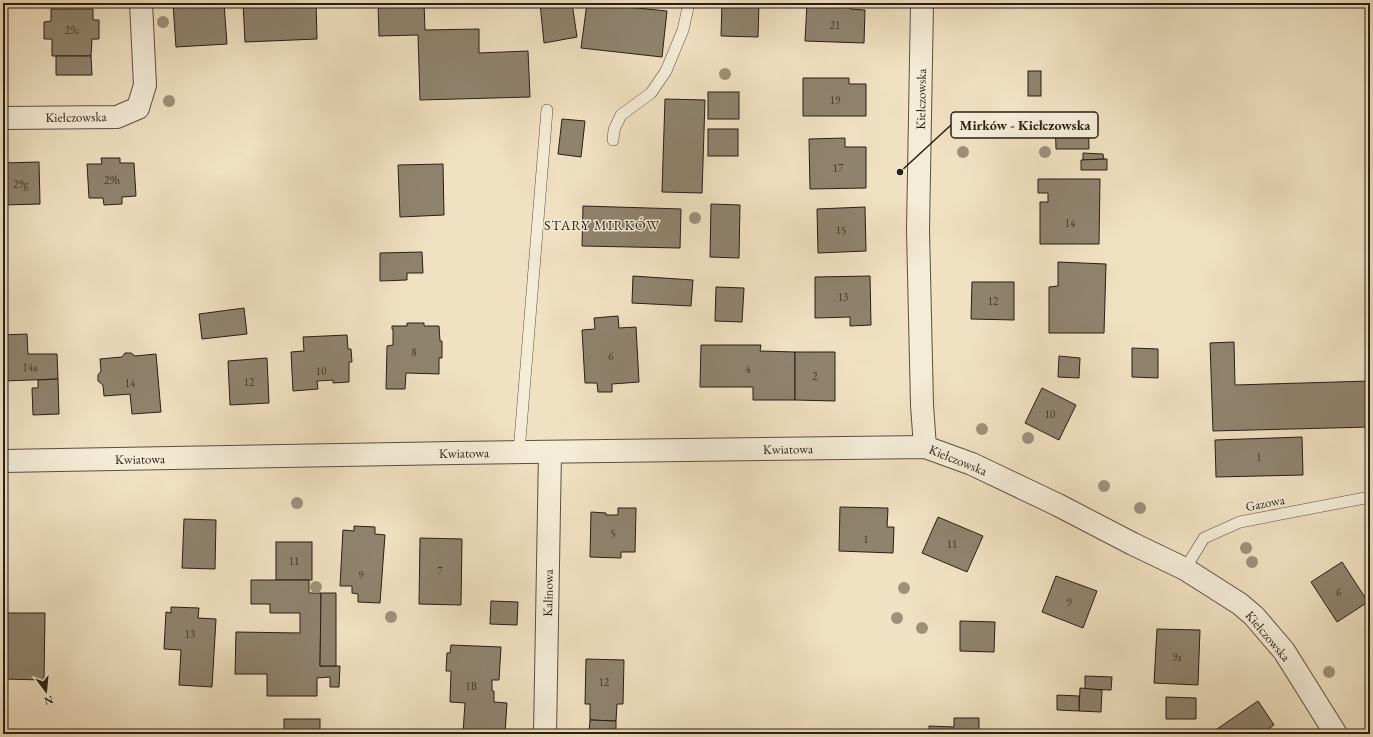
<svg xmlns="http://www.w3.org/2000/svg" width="1373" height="737" viewBox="0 0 1373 737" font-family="'EB Garamond',serif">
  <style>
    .building { fill: #90836e; stroke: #291e13 }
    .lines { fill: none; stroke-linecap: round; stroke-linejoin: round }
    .service-casing { stroke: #5b4f3f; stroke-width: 12 }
    .minor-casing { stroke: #5b4f3f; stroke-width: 24 }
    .service { stroke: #f5ecd7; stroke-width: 11 }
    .minor { stroke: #f5ecd7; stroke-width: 22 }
    .tree { fill: #9e9179 }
    .labels { text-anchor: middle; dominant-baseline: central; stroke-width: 3; stroke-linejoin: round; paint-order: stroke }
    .number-label { font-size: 11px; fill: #43372a }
    .street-label { font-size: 13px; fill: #291e13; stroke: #f5ecd7 }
    .neighbourhood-label { font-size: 14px; letter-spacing: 1px; fill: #291e13; stroke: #f5ecd7 }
    .leader { fill: none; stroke: #291e13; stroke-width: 1.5 }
    .callout-dot { fill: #291e13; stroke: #f5ecd7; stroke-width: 1.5 }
    .callout { fill: #f5ecd7; stroke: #291e13; stroke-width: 1.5 }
    .callout-label { font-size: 14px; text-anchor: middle; font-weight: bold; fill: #291e13 }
  </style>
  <rect width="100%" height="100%" fill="#f0e1c2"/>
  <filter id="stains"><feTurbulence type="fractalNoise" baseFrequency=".005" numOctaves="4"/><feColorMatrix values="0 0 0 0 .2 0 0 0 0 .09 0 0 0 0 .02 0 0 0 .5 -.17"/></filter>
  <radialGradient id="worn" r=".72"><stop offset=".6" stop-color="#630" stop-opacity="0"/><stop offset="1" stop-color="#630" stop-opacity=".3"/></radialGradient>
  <g class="building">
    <path d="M173,3H224L227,44L176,47Z"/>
    <path d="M243,3H316L317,39L245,42Z"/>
    <path d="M378,3H424L425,30L479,29V53L528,51L530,97L420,100L418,35L379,36Z"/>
    <path d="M540,3H572L577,37L544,43Z"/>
    <path d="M587,3L667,11L662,57L581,48Z"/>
    <path d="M722,3H759L758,37L721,36Z"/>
    <path d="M807,3H850V9L865,10L864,43L805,41Z"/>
    <path d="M51,9H93V20H99V39H92L91,56H52V39H44V22L51,21Z"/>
    <path d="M56,56H91L92,75H56Z"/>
    <rect x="1028" y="71" width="13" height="25"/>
    <path d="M803,78H849V84H866V116H803Z"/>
    <rect x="708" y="92" width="31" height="27"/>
    <path d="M665,99L705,100L702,193L662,192Z"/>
    <path d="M1088,115L1089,149H1056L1055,116Z"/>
    <path d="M562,119L585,121L581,157L558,154Z"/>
    <rect x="708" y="129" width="30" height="27"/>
    <path d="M845,138V147H866V188L810,189L809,139Z"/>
    <path d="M1083,153L1103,154L1104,159L1083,160Z"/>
    <path d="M101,158H120V163H134L136,196L122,197V204L104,205L103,198H89L87,164H102Z"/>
    <path d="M1107,159V170H1081V160Z"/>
    <path d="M39,162L40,204L3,205V163Z"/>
    <path d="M443,164L444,215L400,217L398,165Z"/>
    <path d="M1038,179H1100L1099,244H1040V202H1048V193H1038Z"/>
    <path d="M711,204L740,205L739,258L710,257Z"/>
    <path d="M583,206L681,209L680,248L582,246Z"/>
    <path d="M865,207L866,251L818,253L817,209Z"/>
    <path d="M422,252L423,273H407V280L380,281V253Z"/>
    <path d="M1058,262L1106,264L1104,333H1049V287L1058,286Z"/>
    <path d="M633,276L693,280L691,306L632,303Z"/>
    <path d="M870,276L871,325L850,326V317L815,318V277Z"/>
    <path d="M972,282H1014V320L971,319Z"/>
    <path d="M716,287L744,288L742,322L715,321Z"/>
    <path d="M244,308L247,334L202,339L199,314Z"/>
    <path d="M618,316L619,328L636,327L639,382L612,384V392H598L597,383H585L582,330L595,329L594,318Z"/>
    <path d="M407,323H424V326H439L440,341H442V358H439V374L406,373L405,389H386L387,346L393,345V329H392V326H407Z"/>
    <path d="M27,334L28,354H57L58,379L3,381V335Z"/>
    <path d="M347,335L348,349H351L352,362H349V382L333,383V380L317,381L318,389L293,391L291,352L304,351L303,337Z"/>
    <path d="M1234,342L1235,385L1370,381V427L1213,431L1210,343Z"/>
    <path d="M701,345H761L760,351L795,352V400H753V387H700Z"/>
    <path d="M1132,348L1158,349V378L1132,377Z"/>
    <path d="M795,352H835V401L795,400Z"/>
    <path d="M125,353H131L135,356L156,354L161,412L132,414L130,394L104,396L103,385L98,381V375L101,371L100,359L122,357Z"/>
    <path d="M1059,356L1080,358L1079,378L1058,377Z"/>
    <path d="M267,358L269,403L230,405L228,361Z"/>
    <path d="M58,379L59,414L33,415L32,388H38V380Z"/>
    <path d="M1042,388L1076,405L1059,440L1025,423Z"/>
    <path d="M1302,437L1303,475L1216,477L1215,440Z"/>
    <path d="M840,507L888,508L887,527H894L893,553L839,551Z"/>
    <path d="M618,508H636L635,552H621V558L590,557L591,512L606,513V515H618Z"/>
    <path d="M938,517L983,536L967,572L922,553Z"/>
    <path d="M184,519L216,520L215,569L182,568Z"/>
    <path d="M354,526L375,527V534L385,535L380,603L358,602V594L352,593V586H340L343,530L354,531Z"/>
    <path d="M420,538L462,539L461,605L419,604Z"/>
    <rect x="276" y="542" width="36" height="38"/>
    <path d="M1342,562L1368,602L1337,622L1311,582Z"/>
    <path d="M1056,576L1097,591L1083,628L1042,612Z"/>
    <path d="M251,580H309V593H321L320,666H340L339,687H330V677L317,678V696H267V674H235L236,632L300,633V613H270V604H251Z"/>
    <path d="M321,593H336V666H320Z"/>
    <path d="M491,601L518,602L517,625L490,624Z"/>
    <path d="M171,607L199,608L198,618L216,619L212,687L179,685L181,650L164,649L166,612L171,613Z"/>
    <path d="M5,613H45L44,680L3,679Z"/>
    <path d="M960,621L995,622L994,652L960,651Z"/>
    <path d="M1157,629L1200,630L1198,685L1154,683Z"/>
    <path d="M451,645L501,647L499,680H492V691H494V702L507,703L505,734L463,733L465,703L450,702L451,671H446L447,653H450Z"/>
    <path d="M586,659L624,660L623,704H617L616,721L590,720V704H585Z"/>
    <path d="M1085,676L1112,677L1111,690L1085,689Z"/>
    <path d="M1080,688L1102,690L1101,712L1079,711Z"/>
    <path d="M1057,695L1079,696V711L1057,710Z"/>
    <path d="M1166,697L1196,698V719H1166Z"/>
    <path d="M1258,701L1274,725L1261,734H1221L1217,729Z"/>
    <path d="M954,718H979V734H929V726L954,727Z"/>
    <rect x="284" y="719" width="36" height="15"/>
    <path d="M590,720L616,721V734H589Z"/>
  </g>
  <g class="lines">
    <g class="service-casing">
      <g id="service">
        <path d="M613,140L614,130L621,115L651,93L666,71L683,30L689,3"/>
        <path d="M519,452L547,110"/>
        <path d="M1185,569L1204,538L1240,522L1370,497"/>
      </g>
    </g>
    <g class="minor-casing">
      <g id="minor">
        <path d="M922,3L918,230L922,405L925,447"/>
        <path d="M3,118L117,117L138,108L145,85L141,3"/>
        <path d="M3,461L455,453L925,447L972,464L1058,505L1133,544L1185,569L1240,604L1254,616L1284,651L1336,734"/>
        <path d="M545,734L550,452"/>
      </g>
    </g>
    <use href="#service" class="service"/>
    <use href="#minor" class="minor"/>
  </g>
  <g class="tree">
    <circle cx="163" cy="22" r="6"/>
    <circle cx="725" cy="74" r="6"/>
    <circle cx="169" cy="101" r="6"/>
    <circle cx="963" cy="152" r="6"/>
    <circle cx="1045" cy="152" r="6"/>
    <circle cx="695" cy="218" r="6"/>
    <circle cx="982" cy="429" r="6"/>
    <circle cx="1028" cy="438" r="6"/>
    <circle cx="1104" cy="486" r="6"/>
    <circle cx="297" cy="503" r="6"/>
    <circle cx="1140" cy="508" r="6"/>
    <circle cx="1246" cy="548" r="6"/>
    <circle cx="1252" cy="562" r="6"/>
    <circle cx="316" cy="587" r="6"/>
    <circle cx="904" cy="588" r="6"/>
    <circle cx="391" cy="617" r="6"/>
    <circle cx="897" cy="618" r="6"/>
    <circle cx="922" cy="628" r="6"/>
    <circle cx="1329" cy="672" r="6"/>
  </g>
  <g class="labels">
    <g class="number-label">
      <text x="835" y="25">21</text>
      <text x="72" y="30">29c</text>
      <text x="835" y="100">19</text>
      <text x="838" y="168">17</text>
      <text x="112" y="180">29h</text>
      <text x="21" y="184">29g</text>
      <text x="1070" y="223">14</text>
      <text x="841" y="230">15</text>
      <text x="843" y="297">13</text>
      <text x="993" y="301">12</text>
      <text x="414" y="352">8</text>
      <text x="611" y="356">6</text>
      <text x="30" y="367">14a</text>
      <text x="748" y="369">4</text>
      <text x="321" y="371">10</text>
      <text x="815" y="376">2</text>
      <text x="249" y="382">12</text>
      <text x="130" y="383">14</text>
      <text x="1050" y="414">10</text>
      <text x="1259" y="457">1</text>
      <text x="613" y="533">5</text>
      <text x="866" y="539">1</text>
      <text x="952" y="544">11</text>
      <text x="294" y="561">11</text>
      <text x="440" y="571">7</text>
      <text x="361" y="575">9</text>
      <text x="1339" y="592">6</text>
      <text x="1069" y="602">9</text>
      <text x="190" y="634">13</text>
      <text x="1177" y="657">9a</text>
      <text x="604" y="682">12</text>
      <text x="471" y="686">1B</text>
    </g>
    <g class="street-label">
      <text transform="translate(921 99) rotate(-89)">Kiełczowska</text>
      <text transform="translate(76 117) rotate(-1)">Kiełczowska</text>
      <text transform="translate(788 449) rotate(-1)">Kwiatowa</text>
      <text transform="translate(464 453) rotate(-1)">Kwiatowa</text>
      <text transform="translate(140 459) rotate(-1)">Kwiatowa</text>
      <text transform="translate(958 460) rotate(22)">Kiełczowska</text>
      <text transform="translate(1265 503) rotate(-11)">Gazowa</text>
      <text transform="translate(548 593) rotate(-89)">Kalinowa</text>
      <text transform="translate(1268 636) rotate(50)">Kiełczowska</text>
    </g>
    <g class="neighbourhood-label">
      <text x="602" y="225">STARY MIRKÓW</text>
    </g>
  </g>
  <path class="leader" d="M900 172L951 125"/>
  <circle class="callout-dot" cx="900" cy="172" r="4"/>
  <rect class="callout" x="951" y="112" width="147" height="26" rx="4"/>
  <g class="callout-label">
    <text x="1025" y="130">Mirków - Kiełczowska</text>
  </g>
  <rect width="1373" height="737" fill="none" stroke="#f0e1c2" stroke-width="16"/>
  <rect x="4" y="4" width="1365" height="729" fill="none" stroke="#291e13" stroke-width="2"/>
  <rect x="8" y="8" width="1357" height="721" fill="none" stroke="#291e13"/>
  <g transform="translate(46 691) rotate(164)" stroke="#f5ecd7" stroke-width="3" paint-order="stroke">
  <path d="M0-3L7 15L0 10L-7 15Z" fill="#291e13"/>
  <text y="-6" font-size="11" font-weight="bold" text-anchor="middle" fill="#291e13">N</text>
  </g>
  <rect width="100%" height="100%" filter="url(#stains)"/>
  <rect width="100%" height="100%" fill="url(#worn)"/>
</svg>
